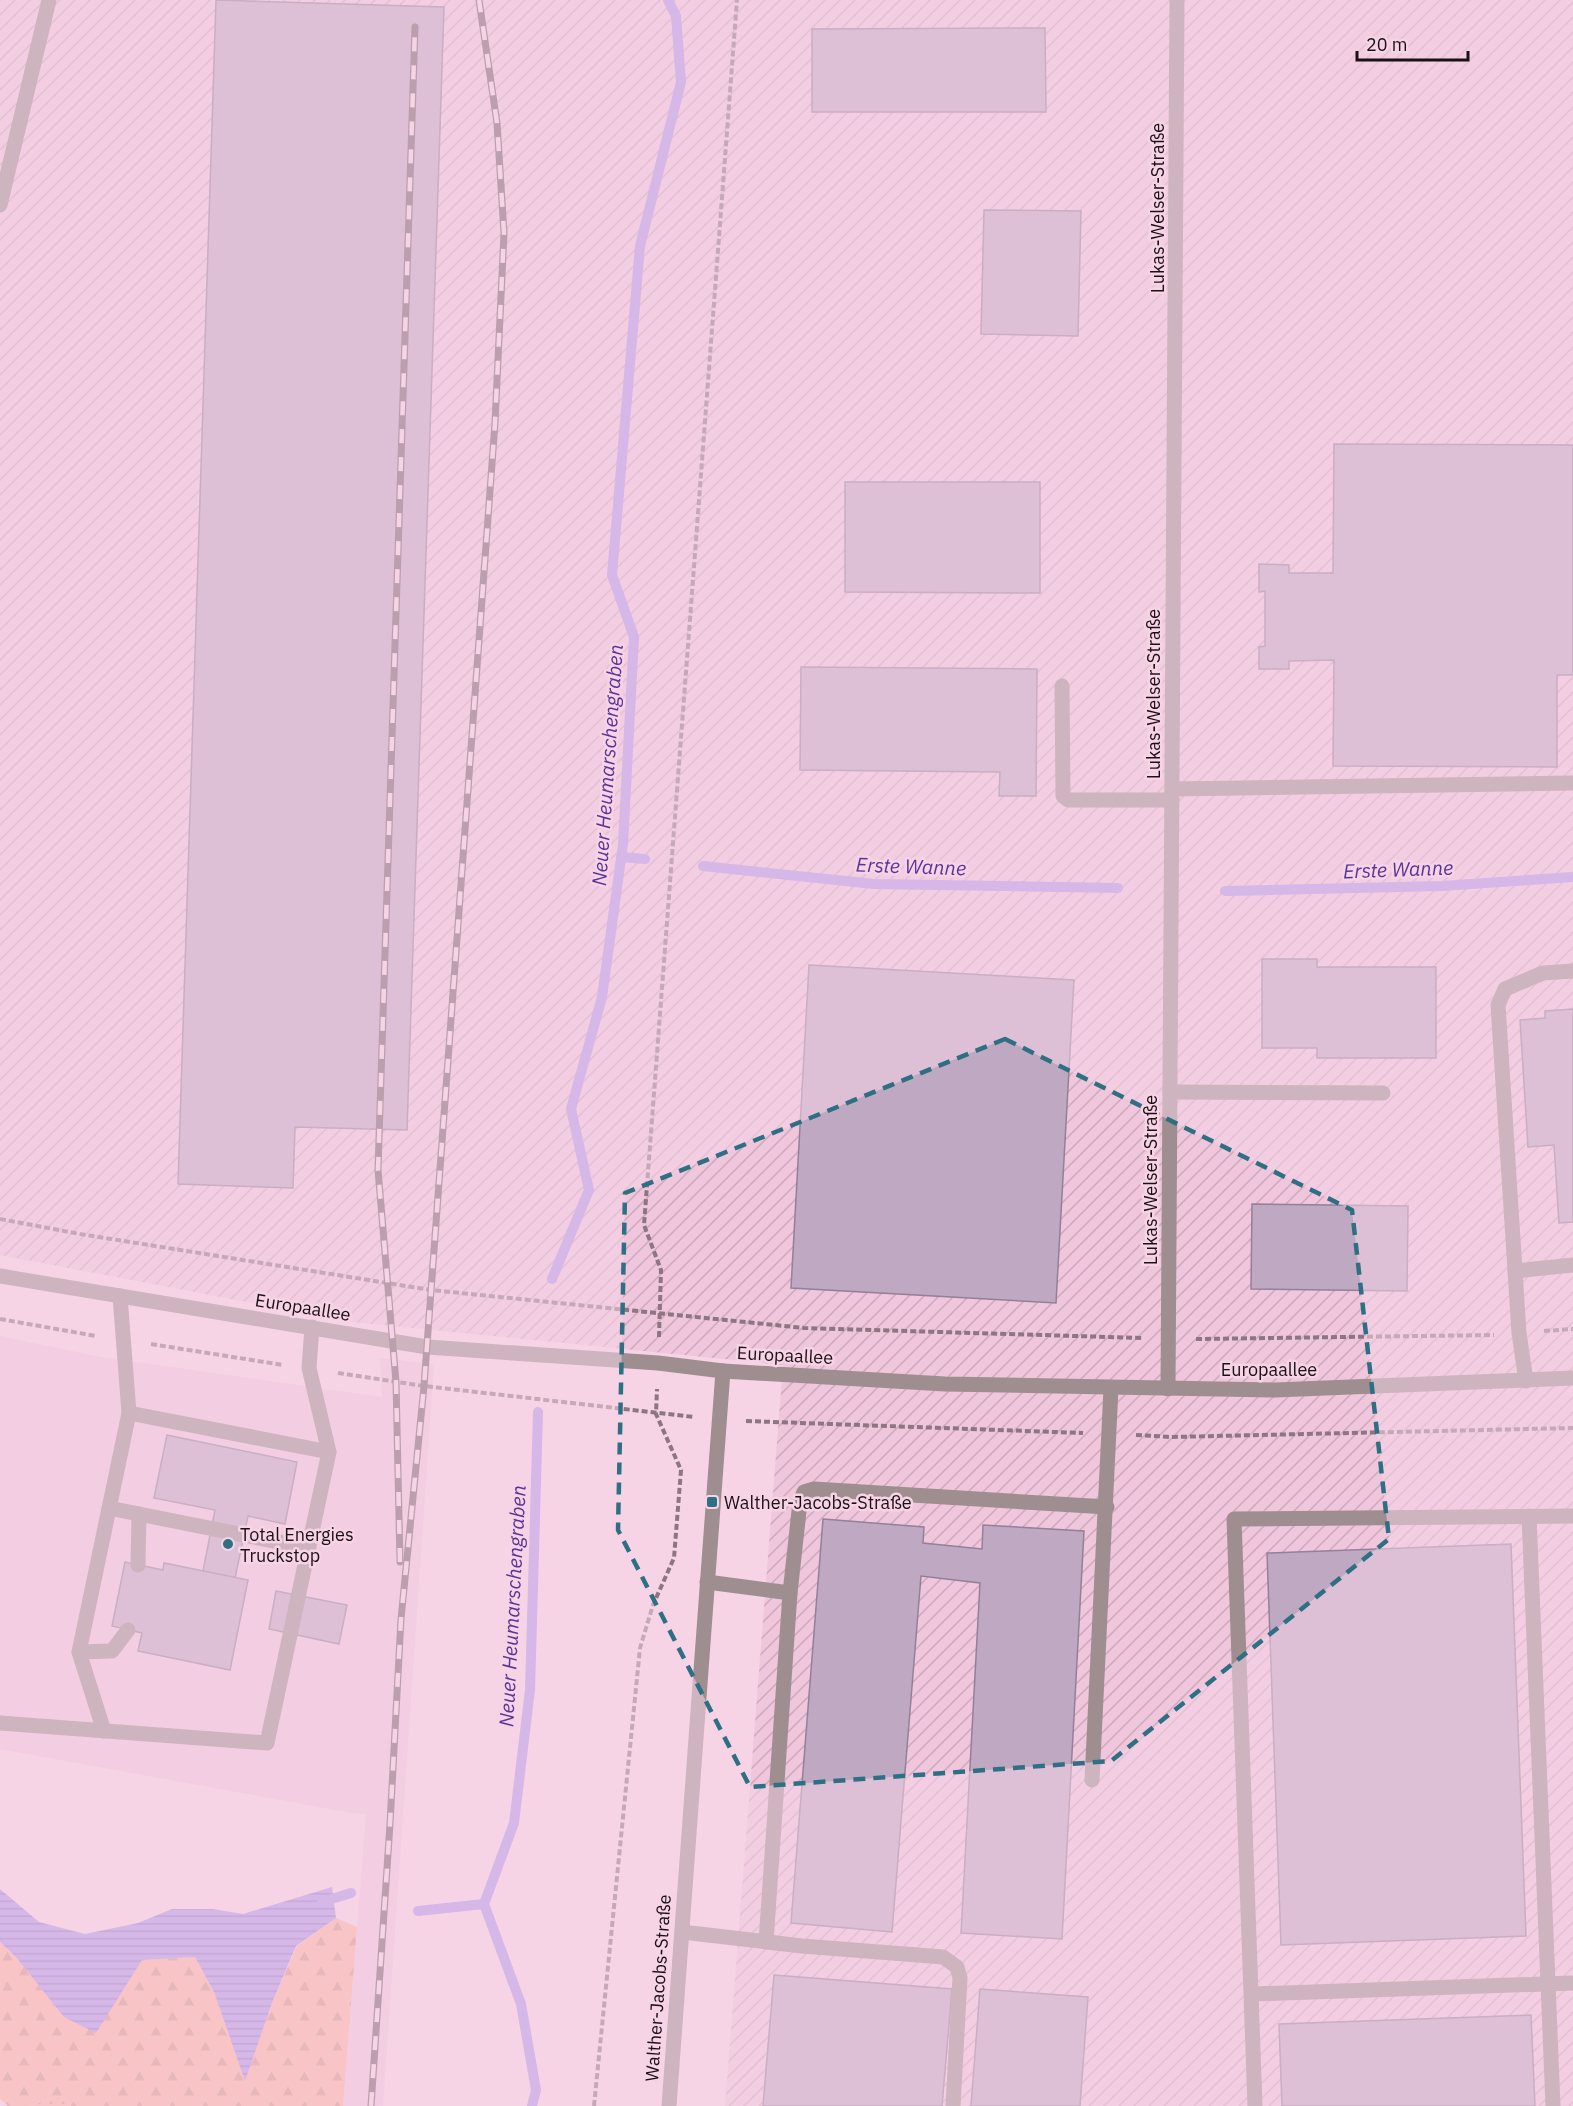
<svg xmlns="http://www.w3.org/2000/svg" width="1573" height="2106" viewBox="0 0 1573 2106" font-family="'IBM Plex Sans',sans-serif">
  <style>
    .built { fill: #efc6db }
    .industrial { fill: url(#industrial-furrows) }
    .grass { fill: url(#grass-dots) }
    .forest { fill: url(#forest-firs) }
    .water { fill: url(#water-rules) }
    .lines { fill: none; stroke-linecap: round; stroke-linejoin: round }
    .stream { stroke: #ae94ec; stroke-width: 10 }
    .building { fill: #bea8c2; stroke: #948098; stroke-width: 1.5 }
    .path { stroke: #8d7682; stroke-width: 4; stroke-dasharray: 6 3; stroke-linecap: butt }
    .service { stroke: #9e8e8f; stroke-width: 15 }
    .minor { stroke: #9e8e8f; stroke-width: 15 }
    .tertiary { stroke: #9e8e8f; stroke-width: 15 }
    .rail-casing { stroke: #74606a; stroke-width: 7 }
    .rail { stroke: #f6d4e5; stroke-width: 4.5; stroke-dasharray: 14; stroke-linecap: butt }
    .marked { fill: none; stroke: #2f6f83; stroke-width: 4.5; stroke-dasharray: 12 8; stroke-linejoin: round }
    .poi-dot { fill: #2f6f83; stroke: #f6d4e5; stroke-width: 2 }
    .labels { text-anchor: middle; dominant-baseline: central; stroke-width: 5; stroke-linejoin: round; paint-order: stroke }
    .street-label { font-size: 18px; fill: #1b1016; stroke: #f6d4e5 }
    .poi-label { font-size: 18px; fill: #1b1016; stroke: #f6d4e5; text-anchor: start }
    .water-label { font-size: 20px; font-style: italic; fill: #5a3399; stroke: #f6d4e5 }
  </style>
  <defs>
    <pattern id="industrial-furrows" width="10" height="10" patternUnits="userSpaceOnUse" patternTransform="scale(1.5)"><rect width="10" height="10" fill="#efc6db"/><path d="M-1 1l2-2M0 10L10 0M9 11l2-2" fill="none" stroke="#cca9bb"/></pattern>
    <pattern id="grass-dots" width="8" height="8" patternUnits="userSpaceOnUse" patternTransform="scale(1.5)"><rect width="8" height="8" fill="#fab29e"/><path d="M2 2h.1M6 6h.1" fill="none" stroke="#d69887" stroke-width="1.8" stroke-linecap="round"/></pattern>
    <pattern id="forest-firs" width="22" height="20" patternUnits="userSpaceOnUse" patternTransform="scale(1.5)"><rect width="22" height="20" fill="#fab29e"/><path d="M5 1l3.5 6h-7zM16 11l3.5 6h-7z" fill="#d69887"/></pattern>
    <pattern id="water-rules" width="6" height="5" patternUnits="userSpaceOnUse" patternTransform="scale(1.5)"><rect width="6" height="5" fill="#ae94ec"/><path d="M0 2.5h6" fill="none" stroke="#8d77be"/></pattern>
  </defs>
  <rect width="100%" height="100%" fill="#f6d4e5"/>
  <path class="built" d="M0,1336L101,1357L382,1397L380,1358L434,1364L383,2106H343L366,1814L352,1813L0,1749Z"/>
  <path class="industrial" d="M0,0H1573V2106H725L783,1365L352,1322L0,1255Z"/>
  <path class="grass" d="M62,2096L71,2106H29Z"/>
  <path class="forest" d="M336,1918L357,1927L343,2106H71L62,2096L29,2106H8L0,2099V1942L16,1957L142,1960L195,1957L214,1992L245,2080L272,2003L297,1946Z"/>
  <path class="water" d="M332,1887L336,1918L296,1946L272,2003L245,2081L214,1992L195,1957L142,1960L96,2033L64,2017L16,1957L0,1942V1889L39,1922L85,1934L138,1923L172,1909H213L243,1914Z"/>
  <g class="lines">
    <g class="stream">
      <path d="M621,857L645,859"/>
      <path d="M703,866L874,884L1118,888"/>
      <path d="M1225,891L1442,886L1573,877"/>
      <path d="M552,1279L589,1190L571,1109L602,997L623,844L634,637L612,575L640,246L681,82L676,16L668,0"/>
      <path d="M322,1902L351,1893"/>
      <path d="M418,1911L484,1904"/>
      <path d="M532,2106L536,2090L521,2004L484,1904L514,1823L530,1690L538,1412"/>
    </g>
  </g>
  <g class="building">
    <path d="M216,0L444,7L407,1130L295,1127L293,1188L178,1184Z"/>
    <path d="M1045,28L1046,112H812V29Z"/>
    <path d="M984,210L1081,211L1078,336L981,334Z"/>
    <path d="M1334,444L1573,445V675H1557V767L1333,766L1334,660L1289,661V669H1259V647L1265,646V591L1259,592V564L1289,565V573H1333Z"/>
    <path d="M845,482H1040V593L845,592Z"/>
    <path d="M801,667L1037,669L1036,796H999L1000,772L800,770Z"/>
    <path d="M1262,959H1317V967H1436V1058H1317V1048H1262Z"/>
    <path d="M809,965L1074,980L1056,1303L791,1288Z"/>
    <path d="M1573,1009V1222L1559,1223L1554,1145L1528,1147L1520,1020L1545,1018V1011Z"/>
    <path d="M1252,1204L1408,1206L1407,1291L1251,1289Z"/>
    <path d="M167,1435L297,1462L285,1524L248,1516L235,1578L203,1571L215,1510L154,1498Z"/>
    <path d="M823,1519L924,1527L923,1543L982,1549L983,1525L1084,1531L1062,1939L961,1933L980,1583L921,1576L892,1932L791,1923Z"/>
    <path d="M1511,1544L1526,1936L1281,1945L1267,1553Z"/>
    <path d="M125,1562L163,1570L164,1563L248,1580L230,1670L138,1651L142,1633L112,1626Z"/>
    <path d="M276,1591L347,1605L339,1644L269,1629Z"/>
    <path d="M774,1975L952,1989L942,2106H763Z"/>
    <path d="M980,1989L1088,1997L1080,2106H971Z"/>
    <path d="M1531,2015L1535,2106H1282L1279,2024Z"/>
  </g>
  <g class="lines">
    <g class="path">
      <path d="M0,1219L80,1234L431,1290L804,1328L1143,1338"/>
      <path d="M0,1319L96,1336"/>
      <path d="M1544,1331L1573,1329"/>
      <path d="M659,1337L661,1270L644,1225L737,0"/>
      <path d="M1196,1339L1494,1335"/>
      <path d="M151,1344L283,1365"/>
      <path d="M338,1373L424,1386L694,1417"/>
      <path d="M746,1421L1083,1433"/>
      <path d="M1136,1435L1171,1437L1573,1428"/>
      <path d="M594,2106L640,1648L653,1605L674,1558L681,1470L656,1414L657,1389"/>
    </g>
    <g class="service">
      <path d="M1062,686L1063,796L1068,800H1172"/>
      <path d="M1172,789L1573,783"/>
      <path d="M1170,1092L1383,1093"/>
      <path d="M1515,1271L1573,1265"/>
      <path d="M312,1327L309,1368L329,1452"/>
      <path d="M1526,1381L1519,1333L1498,1005L1505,989L1543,973L1573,971"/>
      <path d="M109,1508L309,1548"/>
      <path d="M1529,1516L1553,2106"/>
      <path d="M138,1565L139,1514"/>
      <path d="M707,1582L790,1593L800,1502L804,1492L814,1489L1107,1507"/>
      <path d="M79,1652L112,1651L128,1630"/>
      <path d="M0,1723L267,1743L329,1452L129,1413"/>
      <path d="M104,1731L79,1652L129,1413L120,1296"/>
      <path d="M1092,1780L1111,1388"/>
      <path d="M682,1932L802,1946L943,1957L957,1967L960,1978L953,2106"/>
      <path d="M766,1942L790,1593"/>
      <path d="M1252,1994L1573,1983"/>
      <path d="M1255,2106L1234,1519L1573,1516"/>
    </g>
    <g class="minor">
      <path d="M0,205L49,0"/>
      <path d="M723,1371L945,1384L1275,1390L1573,1378"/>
      <path d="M1168,1389L1177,0"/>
    </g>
    <path class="tertiary" d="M0,1276L427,1347L658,1363L723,1371L669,2106"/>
    <g class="rail-casing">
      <g id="rail">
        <path d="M400,1562L396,1382L378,1170L415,27"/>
        <path d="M371,2106L390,1824L401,1619L424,1386L495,423L504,233L497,123L479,0"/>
      </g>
    </g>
    <use href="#rail" class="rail"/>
  </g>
  <path d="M0 0H1573V2106H0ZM1005,1039L1352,1210L1389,1539L1111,1761L750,1787L618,1530L625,1193Z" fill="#f6d4e5" fill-opacity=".55" fill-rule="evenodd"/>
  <path class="marked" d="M1005,1039L1352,1210L1389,1539L1111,1761L750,1787L618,1530L625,1193Z"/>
  <g class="poi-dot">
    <rect x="706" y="1496" width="12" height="12" rx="3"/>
    <circle cx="228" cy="1544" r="6"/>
  </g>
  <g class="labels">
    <g class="street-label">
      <text transform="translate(1157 208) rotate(-90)">Lukas-Welser-Straße</text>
      <text transform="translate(1153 694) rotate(-90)">Lukas-Welser-Straße</text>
      <text transform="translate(1150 1180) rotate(-90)">Lukas-Welser-Straße</text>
      <text transform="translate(303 1307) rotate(9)">Europaallee</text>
      <text transform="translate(785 1355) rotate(3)">Europaallee</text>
      <text x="1269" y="1369">Europaallee</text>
      <text transform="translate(658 1988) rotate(-86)">Walther-Jacobs-Straße</text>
    </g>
    <g class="poi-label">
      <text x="724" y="1502">Walther-Jacobs-Straße</text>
      <text x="240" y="1534">Total Energies<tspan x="240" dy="21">Truckstop</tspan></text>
    </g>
    <g class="water-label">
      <text transform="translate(607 765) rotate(-86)">Neuer Heumarschengraben</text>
      <text transform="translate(911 866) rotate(2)">Erste Wanne</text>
      <text transform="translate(1398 869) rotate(-2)">Erste Wanne</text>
      <text transform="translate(512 1606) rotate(-87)">Neuer Heumarschengraben</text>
    </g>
  </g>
  <path d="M1357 51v9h111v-9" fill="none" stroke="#1b1016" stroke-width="3"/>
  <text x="1366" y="51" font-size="18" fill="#1b1016" stroke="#f6d4e5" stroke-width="4.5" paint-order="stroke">20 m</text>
</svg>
